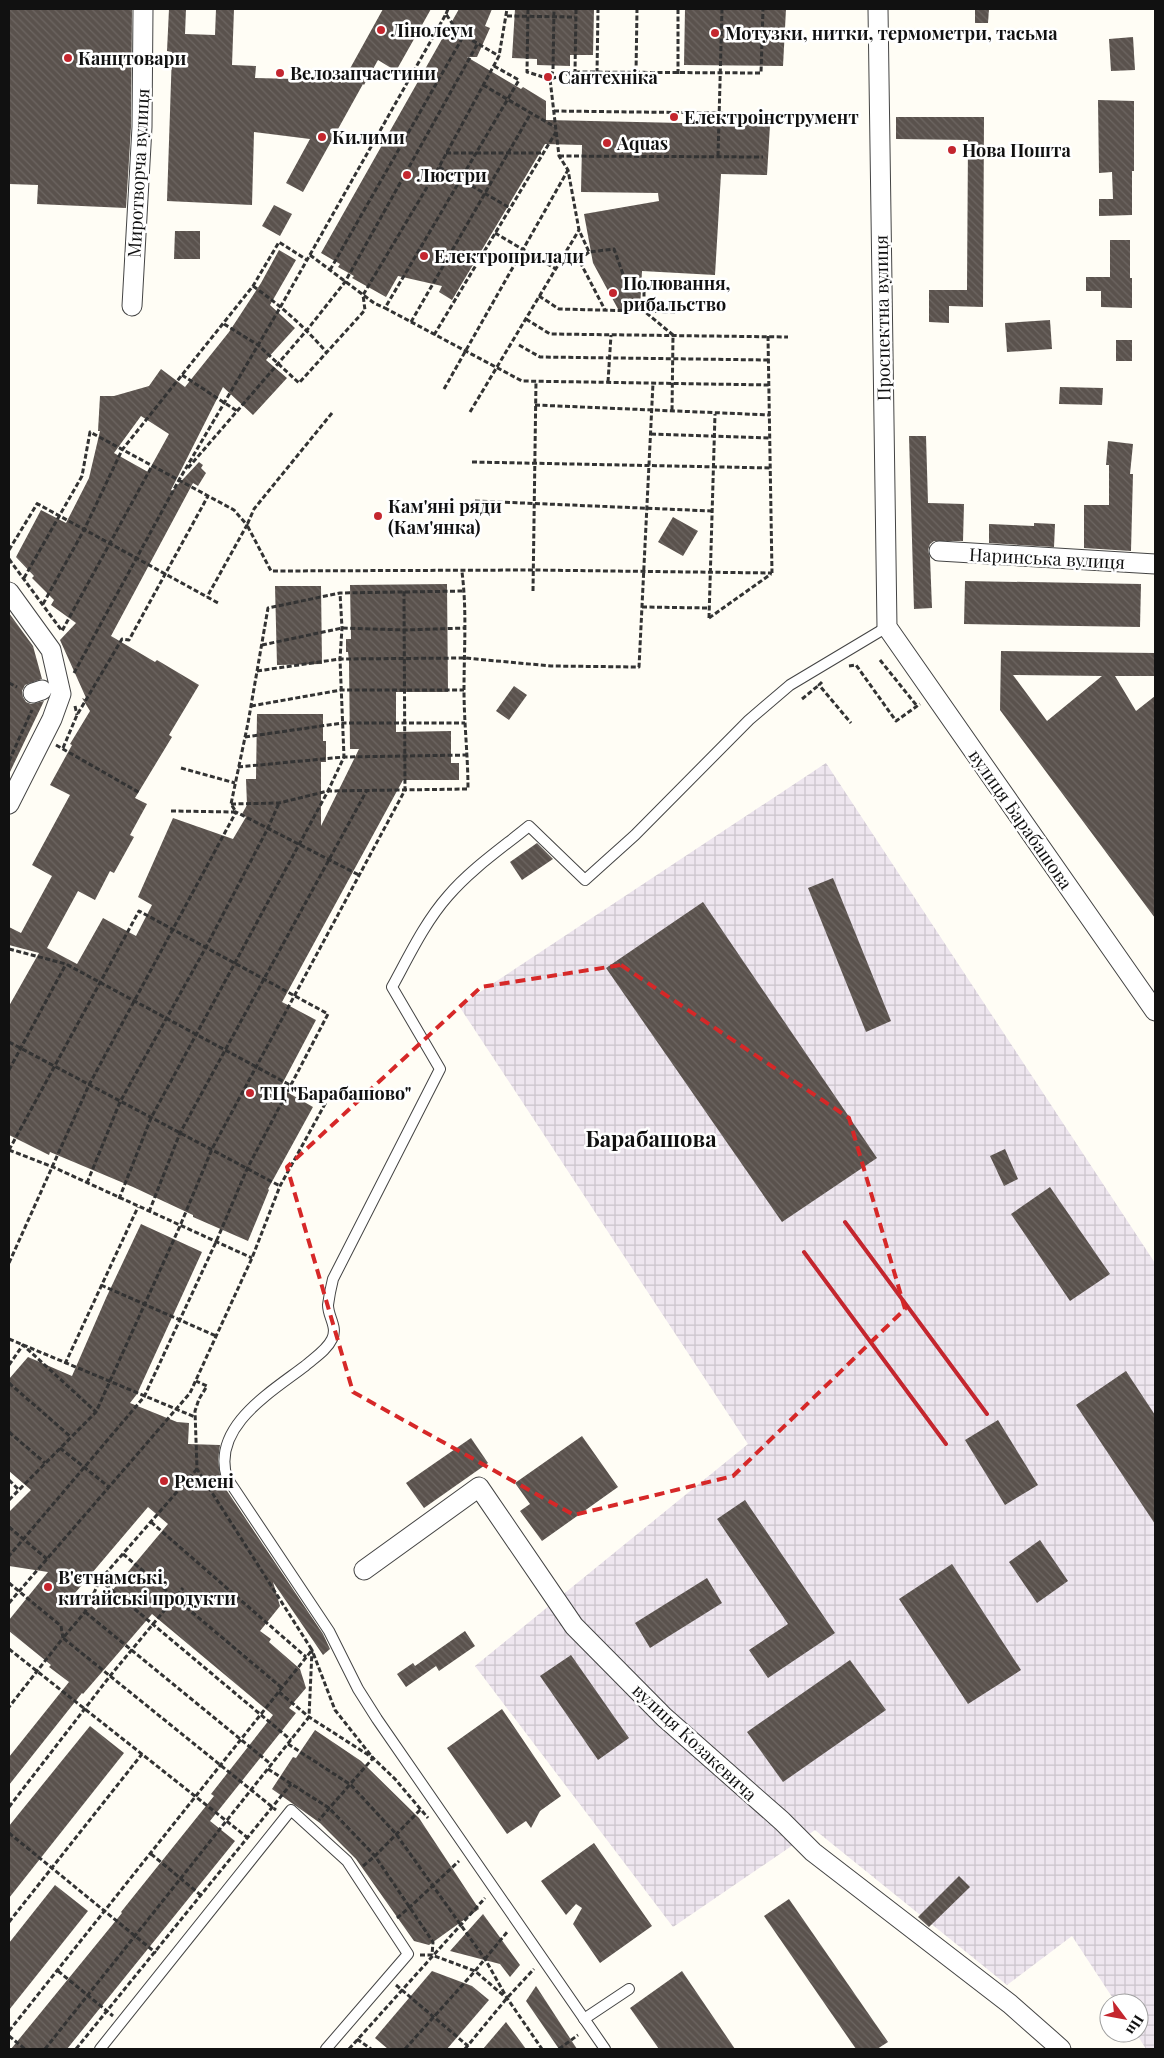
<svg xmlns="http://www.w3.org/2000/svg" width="1164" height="2058" viewBox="0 0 1164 2058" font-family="'Playfair Display',serif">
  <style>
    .industrial { fill: url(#industrial-grid) }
    .building { fill: url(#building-back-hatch); fill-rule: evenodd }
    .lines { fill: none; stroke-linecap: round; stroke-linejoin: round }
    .lane-casing { stroke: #444; stroke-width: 12 }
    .street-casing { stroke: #444; stroke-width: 21 }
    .path { stroke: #333; stroke-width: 3; stroke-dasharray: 5 2.5; stroke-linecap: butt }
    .lane { stroke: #fff; stroke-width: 10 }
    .street { stroke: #fff; stroke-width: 19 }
    .rail { stroke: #c4262e; stroke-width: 4 }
    .marked { fill: none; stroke: #d62828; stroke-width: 4; stroke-dasharray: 10 6; stroke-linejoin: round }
    .poi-dot { fill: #c4262e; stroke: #fff; stroke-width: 2 }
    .labels { text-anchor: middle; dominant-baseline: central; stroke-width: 5; stroke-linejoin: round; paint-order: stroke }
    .poi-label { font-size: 18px; font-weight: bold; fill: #111; stroke: #fff; text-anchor: start }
    .street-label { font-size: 18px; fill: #111; stroke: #fff }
    .district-label { font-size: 22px; font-weight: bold; fill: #111; stroke: #fff }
  </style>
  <defs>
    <pattern id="industrial-grid" width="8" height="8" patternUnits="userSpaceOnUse" patternTransform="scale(1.25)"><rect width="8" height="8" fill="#eee6ef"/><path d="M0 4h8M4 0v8" fill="none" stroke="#cbc4cc"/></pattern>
    <pattern id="building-back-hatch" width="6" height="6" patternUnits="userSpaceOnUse" patternTransform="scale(1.25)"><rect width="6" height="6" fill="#5a524d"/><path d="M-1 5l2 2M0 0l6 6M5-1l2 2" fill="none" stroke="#6d6662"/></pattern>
  </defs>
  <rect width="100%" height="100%" fill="#fffdf5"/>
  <path class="industrial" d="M826,763L1155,1263V2049H1146L1136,2033H1139V2003H1116L1072,1936L1007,1985L815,1830L673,1927L475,1666L748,1444L459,1006Z"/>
  <g class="building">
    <path d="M9,9H132L131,127L126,208L37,204L38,185L9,184Z"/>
    <path d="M169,9H186L185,34L215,35L216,9H234L232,65L256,66L255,78L337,80L342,83L383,9H431L396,71L378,60L364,85L363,84L303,192L286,183L310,139L254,132L252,205L167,201L172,52L167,51Z"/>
    <path d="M459,9H492L485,26L490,28L477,57H467L521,89L523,87L546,101V120L728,124V123L770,125L767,175L721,174L715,275L642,271L640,310L618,309L593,263L584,214L659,201L658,193L581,192L582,145L545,144L452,300L439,292L442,286L398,276L386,297L352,278L354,276L338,267L340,264L321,253Z"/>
    <path d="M515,9H594L593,55H570V66L537,65V59L512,58Z"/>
    <path d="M685,9H786L783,66L684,65Z"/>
    <path d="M975,9H989L988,23H975Z"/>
    <path d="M1133,37L1135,70L1111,71L1109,39Z"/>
    <path d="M1098,100L1134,101V171H1132V215L1099,216V199H1113L1112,172L1099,173Z"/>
    <path d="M896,117H984L983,307L949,306V323L929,322V290H967L968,140L896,139Z"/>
    <path d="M274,205L292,214L280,236L262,226Z"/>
    <path d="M175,231H200V259H174Z"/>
    <path d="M1110,240H1130V278H1132V308L1101,307V291H1086V277H1110Z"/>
    <path d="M279,250L296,260L270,305L295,328L266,360L287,378L253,415L223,387L171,490L172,491L199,462L203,465L201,468L206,473L198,486L193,483L111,636L155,662L157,660L199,685L169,735L172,737L135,798L147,804L130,835L134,837L114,873L110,871L95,900L78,891L47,948L77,964L103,918L136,936L152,905L138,897L173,818L233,839L246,817L242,814L247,805L246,779H256L257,714H323V741H326V762H321V826L359,749H350L349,661L348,652H346V639H351L350,585L447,584L448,692H396V732L451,731V763H459V780H403L282,1002L316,1020L280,1088L313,1107L268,1189L269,1190L248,1241L193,1217V1215L133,1187L50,1152L49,1155L9,1135V1006L39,953L9,945V927L21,933L52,876L32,865L70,795L50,785L72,745L70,744L90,711L82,698L87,700L60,640L76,623L51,605L54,600L32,578L34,576L16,557L41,510L66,523L89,478L100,431H98L100,396H114L149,386L161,369L185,387L229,332L261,283ZM141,416L169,434L148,472L114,453Z"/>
    <path d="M1050,320L1052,349L1007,352L1005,323Z"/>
    <rect x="1116" y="340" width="16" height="21"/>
    <path d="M1060,387L1103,388L1102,405L1059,404Z"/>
    <path d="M909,436H926L928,503L964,504L963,541H934L930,544L928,550L930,557L932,608L914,609Z"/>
    <path d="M1108,441L1133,444L1130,474H1133L1131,551L1084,548V505H1109V465H1106Z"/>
    <path d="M673,517L698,531L683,556L658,542Z"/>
    <path d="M1034,523L1055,524L1054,547L989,543V524L1034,526Z"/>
    <path d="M965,581L1141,584L1140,627L964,624Z"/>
    <path d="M275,586H321L322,664L277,665Z"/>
    <path d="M9,613L33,646L42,679L25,685L22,691L23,697L26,702L31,704L44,701L9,774Z"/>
    <path d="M1001,651L1155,653V676H1115L1136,711L1155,696V918L1000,710ZM1013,675L1102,676L1047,721Z"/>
    <path d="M514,686L527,695L509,720L496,711Z"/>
    <path d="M537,843L553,859L522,880L510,862Z"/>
    <path d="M833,878L891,1021L866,1032L808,888Z"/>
    <path d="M703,902L877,1158L782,1222L606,968Z"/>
    <path d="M1005,1149L1018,1179L1004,1186L990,1156Z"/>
    <path d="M1050,1187L1110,1274L1070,1301L1011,1214Z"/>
    <path d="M141,1224L202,1252L137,1394L130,1403L177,1422L189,1423L188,1444L220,1445L218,1460L221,1482L323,1634L330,1649L323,1655L273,1582L280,1606L260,1631L271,1639L269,1642L300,1669L306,1688L289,1708L296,1713L210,1821L235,1841L67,2049H11L122,1913L121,1912L214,1796L211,1794L273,1715L152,1614L83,1694L82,1693L9,1785V1757L69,1682L49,1667L51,1665L9,1631V1620L48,1572L9,1566V1512L31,1490L9,1471V1379L28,1357L72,1376L106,1298ZM148,1507L168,1524L96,1610L75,1593Z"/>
    <path d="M1126,1371L1155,1415V1524L1076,1405Z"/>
    <path d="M998,1420L1038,1485L1005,1505L965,1440Z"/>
    <path d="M582,1436L618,1487L542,1541L520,1511L530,1504L515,1483Z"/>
    <path d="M471,1438L488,1463L424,1508L406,1483Z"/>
    <path d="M745,1500L835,1633L768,1678L749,1650L788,1624L717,1519Z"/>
    <path d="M1040,1540L1068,1581L1037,1603L1009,1562Z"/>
    <path d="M952,1564L1021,1670L968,1704L899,1599Z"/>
    <path d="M707,1578L722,1603L650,1648L635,1623Z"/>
    <path d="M465,1631L475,1646L439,1671L436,1666L406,1687L397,1674L413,1663L415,1666Z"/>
    <path d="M571,1655L629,1738L598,1760L540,1676Z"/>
    <path d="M850,1660L886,1710L783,1782L747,1732Z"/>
    <path d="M502,1709L561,1796L540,1811L531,1828L526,1821L507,1834L447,1748Z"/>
    <path d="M90,1726L124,1753L9,1898V1826Z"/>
    <path d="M315,1730L361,1761L419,1818L479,1909L429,1945L414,1941L356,1859L320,1823L272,1789L293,1757L296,1758Z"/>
    <path d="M594,1843L652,1926L600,1963L573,1924L582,1908L576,1904L566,1915L541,1881Z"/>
    <path d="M959,1876L970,1887L929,1927L918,1917Z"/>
    <path d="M55,1885L88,1911L9,2010V1943Z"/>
    <path d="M789,1899L888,2042L877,2049H856L764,1916Z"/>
    <path d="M483,1914L520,1965L510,1977L500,1964L450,1951Z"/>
    <path d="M432,1971L472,1986L489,2000L447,2049H388L375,2038Z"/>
    <path d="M682,1971L735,2049H659L630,2008Z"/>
    <path d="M536,1986L577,2049H559L526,2001Z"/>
    <path d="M506,2022L526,2049H483Z"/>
  </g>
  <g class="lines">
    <g class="lane-casing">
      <g id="lane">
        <path d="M584,2019L629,1989"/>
        <path d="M100,2049L291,1810L347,1861L408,1954L326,2049"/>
        <path d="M605,2049L377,1719L358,1689L329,1631L227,1478C211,1427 271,1392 305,1366C314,1358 327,1350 332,1339C338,1327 328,1317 328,1305C329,1297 331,1287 333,1279L440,1069L392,987C409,956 425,922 448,896C471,869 502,848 529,826L585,880L635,835L749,720L790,685L887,627"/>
      </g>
    </g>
    <g class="street-casing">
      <g id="street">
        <path d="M878,9L887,627L1155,1011"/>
        <path d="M132,306L142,127L143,9"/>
        <path d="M939,551L1155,564"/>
        <path d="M9,592L51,650L61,694L52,719L9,804"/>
        <path d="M33,693L42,690"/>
        <path d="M364,1570L479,1487L574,1626L664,1717L782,1821L813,1852L1010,2004L1061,2049"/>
      </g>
    </g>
    <g class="path">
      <path d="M528,9L527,72L550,79L553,71L554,9"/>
      <path d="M576,9L575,72L550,79L559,156L568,170L579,230L589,252L614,249L628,288L644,290V311L673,335L672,412"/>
      <path d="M678,9V74"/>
      <path d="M446,14L448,9"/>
      <path d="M507,16L575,17"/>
      <path d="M494,66L519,80L385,308L522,381L770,385"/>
      <path d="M575,72L761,73L763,9"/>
      <path d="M597,73L598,9"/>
      <path d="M636,73L637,9"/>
      <path d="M483,85L555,127"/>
      <path d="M554,111L718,113L763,116"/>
      <path d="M446,153H542"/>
      <path d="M559,156L763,157"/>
      <path d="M718,156L722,9"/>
      <path d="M439,167L510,208"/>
      <path d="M495,233L556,269"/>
      <path d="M589,252L579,260L605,310"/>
      <path d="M310,255L374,303L385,308"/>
      <path d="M330,270L464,35"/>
      <path d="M253,286C281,306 305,327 327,353"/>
      <path d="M539,296L559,309L677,312"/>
      <path d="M526,319L550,334L788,337"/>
      <path d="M411,322L531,113"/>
      <path d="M224,324L258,345L299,383L365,310L363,295L439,167L499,56L507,9"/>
      <path d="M434,335L556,132"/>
      <path d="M768,336L772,573"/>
      <path d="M519,345L540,357L769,360"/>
      <path d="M182,375L237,411"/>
      <path d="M608,382L611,335"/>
      <path d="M444,389L568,170"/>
      <path d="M535,405L770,415"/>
      <path d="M470,412L579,230"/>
      <path d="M332,413L254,509L247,525L271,571L533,570L772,573"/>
      <path d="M651,434L771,438"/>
      <path d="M472,462L772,468"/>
      <path d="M188,468L307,330L345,282L478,43"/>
      <path d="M475,501L712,511"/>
      <path d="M36,503L220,604"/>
      <path d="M9,550L37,504"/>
      <path d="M9,559L62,631L152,466"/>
      <path d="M24,578L82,476L90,432L234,510L247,525L207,597"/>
      <path d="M533,591L536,381"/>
      <path d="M43,604L84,530L122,450L253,286L279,242L307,260"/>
      <path d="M642,607L709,608"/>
      <path d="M709,618L715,414"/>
      <path d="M709,618L771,574"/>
      <path d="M262,645L342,628L405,630L464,628"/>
      <path d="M880,660L917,706"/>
      <path d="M849,666L856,665L896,721L920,704"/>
      <path d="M257,671L340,659L465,658L551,666L639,667L653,383"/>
      <path d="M74,673L179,480L281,306L446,14L458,32L499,56"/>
      <path d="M822,682L819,685L851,723"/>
      <path d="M9,683L17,687"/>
      <path d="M802,699L819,685"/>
      <path d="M75,706L77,715"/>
      <path d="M251,706L341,690H464"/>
      <path d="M245,737L342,723H465"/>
      <path d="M56,745L140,793"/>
      <path d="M63,748L77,715L122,639L129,640L208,496"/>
      <path d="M9,761L32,710"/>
      <path d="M238,767L344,757L468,755"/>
      <path d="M181,768L235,783"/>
      <path d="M231,804L279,803L328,791L468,789C468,756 464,723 464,690C464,650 467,611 462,572"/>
      <path d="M171,811L236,812L231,804L248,723L268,608L340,593L465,591"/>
      <path d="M9,949L66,964L325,1104L280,1186L252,1258L190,1393L9,1603"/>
      <path d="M9,1042L280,1186"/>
      <path d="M9,1070L66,964"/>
      <path d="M9,1150L139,911L328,1014L247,1169L216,1242L144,1397L9,1556"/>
      <path d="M9,1150L53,1167L252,1258"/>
      <path d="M87,1183L120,1102L205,949L268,828L279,803"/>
      <path d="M119,1199L151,1118L328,791L344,757L340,659L342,628L340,593"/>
      <path d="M149,1212L180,1133L367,790"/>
      <path d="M9,1263L89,1085L236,812L359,875"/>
      <path d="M101,1285L216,1336"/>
      <path d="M9,1339L195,1417"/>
      <path d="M65,1364L138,1207"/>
      <path d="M9,1365L23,1345L96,1412"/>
      <path d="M9,1383L71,1437"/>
      <path d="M9,1432L45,1463"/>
      <path d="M60,1448L109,1487"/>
      <path d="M197,1469L100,1580L85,1612L63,1638L276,1810"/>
      <path d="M9,1480L19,1490"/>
      <path d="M9,1500L96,1412L180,1226L212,1149L405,790L404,591"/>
      <path d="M151,1522L306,1657"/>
      <path d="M9,1527L47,1559"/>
      <path d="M123,1554L282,1688"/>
      <path d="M100,1580L291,1740"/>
      <path d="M9,1583L61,1626L63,1638L9,1707"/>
      <path d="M85,1612L272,1765"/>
      <path d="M9,1649L248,1838"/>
      <path d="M279,1692L309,1717L373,1758L395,1779L428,1818"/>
      <path d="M288,1744L351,1785L396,1834L485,1959L507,1998L542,2049"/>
      <path d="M268,1769L329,1808L375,1856L433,1942L432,1955"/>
      <path d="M9,1807L110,1676L183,1588"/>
      <path d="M9,1833L156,1953"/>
      <path d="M151,1854L203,1897"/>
      <path d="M363,1866L375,1856L421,1809"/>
      <path d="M397,1918L410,1907L459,1861"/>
      <path d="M9,1922L142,1754"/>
      <path d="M420,1955H432L475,1971L504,1996"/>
      <path d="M58,1971L113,2016"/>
      <path d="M396,1985L468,2046"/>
      <path d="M9,2031L312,1650L197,1469L195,1411L199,1399L207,1386L196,1381"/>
      <path d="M9,2036L25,2049"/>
      <path d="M357,2039L371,2049"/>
      <path d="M45,2049L309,1717L312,1650L335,1710L373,1758L319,1820"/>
      <path d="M76,2049L291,1784"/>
      <path d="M349,2049L485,1898"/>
      <path d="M405,2049L475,1971L508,1931"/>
      <path d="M465,2049L507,1998L534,1969"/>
      <path d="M559,2049L578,2035"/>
    </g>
    <use href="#lane" class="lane"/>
    <use href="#street" class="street"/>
    <g class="rail">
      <path d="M845,1222L987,1414"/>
      <path d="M804,1252L946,1444"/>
    </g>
  </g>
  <path class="marked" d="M621,965L849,1118L905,1309L733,1476L574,1515L353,1392L287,1167L481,987Z"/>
  <g class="poi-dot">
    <circle cx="381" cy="30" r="5"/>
    <circle cx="715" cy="33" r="5"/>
    <circle cx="68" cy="58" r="5"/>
    <circle cx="280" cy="73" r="5"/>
    <circle cx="548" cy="77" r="5"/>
    <circle cx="674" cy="117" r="5"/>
    <circle cx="322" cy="137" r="5"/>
    <circle cx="607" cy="143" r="5"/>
    <circle cx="952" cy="150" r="5"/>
    <circle cx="407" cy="175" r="5"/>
    <circle cx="424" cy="256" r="5"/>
    <circle cx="613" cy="293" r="5"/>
    <circle cx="378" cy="516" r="5"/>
    <circle cx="250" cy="1093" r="5"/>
    <circle cx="164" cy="1481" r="5"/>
    <circle cx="48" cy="1587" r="5"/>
  </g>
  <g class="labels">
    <g class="poi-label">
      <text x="391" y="30">Лінолеум</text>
      <text x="725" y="33">Мотузки, нитки, термометри, тасьма</text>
      <text x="78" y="58">Канцтовари</text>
      <text x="290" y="73">Велозапчастини</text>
      <text x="558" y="77">Сантехніка</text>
      <text x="684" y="117">Електроінструмент</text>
      <text x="332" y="137">Килими</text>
      <text x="617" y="143">Aquas</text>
      <text x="962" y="150">Нова Пошта</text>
      <text x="417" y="175">Люстри</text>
      <text x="434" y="256">Електроприлади</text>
      <text x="623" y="283">Полювання,<tspan x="623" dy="21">рибальство</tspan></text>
      <text x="388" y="506">Кам'яні ряди<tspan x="388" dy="21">(Кам'янка)</tspan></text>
      <text x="260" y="1093">ТЦ "Барабашово"</text>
      <text x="174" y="1481">Ремені</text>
      <text x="58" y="1577">В'єтнамські,<tspan x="58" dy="21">китайські продукти</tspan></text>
    </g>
    <g class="street-label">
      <text transform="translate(138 173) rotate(-87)">Миротворча вулиця</text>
      <text transform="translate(882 318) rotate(-91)">Проспектна вулиця</text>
      <text transform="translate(1047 558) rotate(3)">Наринська вулиця</text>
      <text transform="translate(1021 819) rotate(55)">вулиця Барабашова</text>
      <text transform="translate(695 1742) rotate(43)">вулиця Козакевича</text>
    </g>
    <g class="district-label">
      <text x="651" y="1138">Барабашова</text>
    </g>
  </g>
  <rect width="1164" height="2058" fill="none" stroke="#111111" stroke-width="20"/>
  <g transform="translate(1124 2018) rotate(122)"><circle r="24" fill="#ffffff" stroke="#a0a0a0"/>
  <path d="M0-4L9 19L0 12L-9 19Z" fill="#c4262e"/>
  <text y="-8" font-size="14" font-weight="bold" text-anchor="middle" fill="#111111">Пн</text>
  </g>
</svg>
